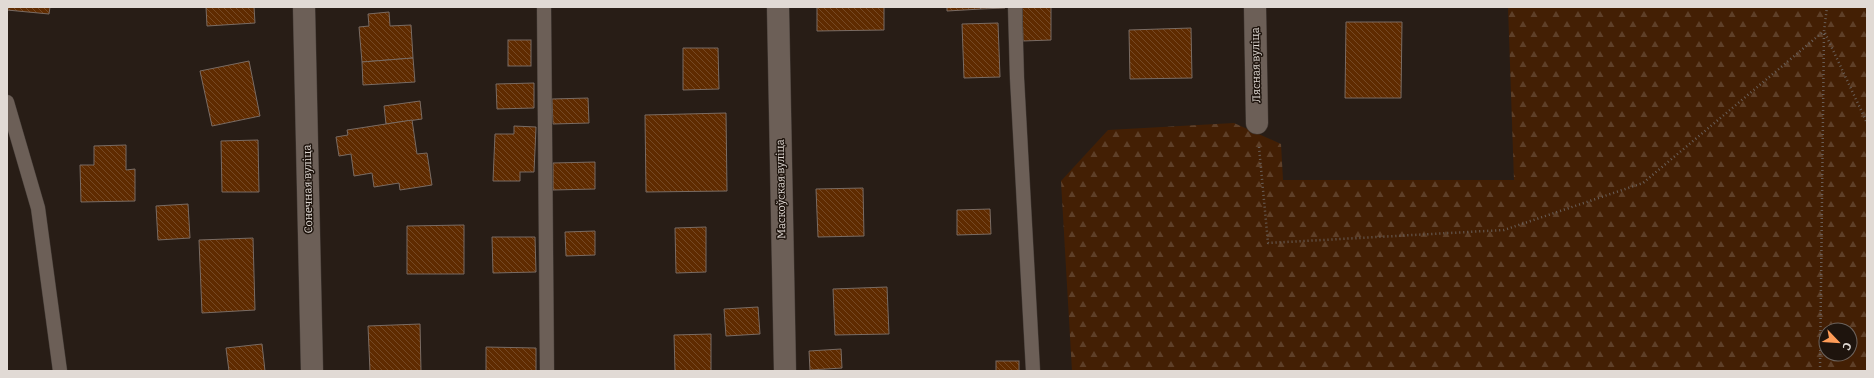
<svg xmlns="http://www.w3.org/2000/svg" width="1874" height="378" viewBox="0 0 1874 378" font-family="Bitter,serif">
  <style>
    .forest { fill: url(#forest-firs); fill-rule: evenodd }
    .building { fill: url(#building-back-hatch); stroke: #796b63 }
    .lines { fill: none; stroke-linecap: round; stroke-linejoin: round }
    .lane-casing { stroke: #423a35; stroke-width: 15 }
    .street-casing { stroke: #423a35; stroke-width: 23 }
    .path { stroke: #695f59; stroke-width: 2.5; stroke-dasharray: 1 3; stroke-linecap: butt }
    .lane { stroke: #6c5f57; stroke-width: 14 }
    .street { stroke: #6c5f57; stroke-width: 22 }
    .labels { text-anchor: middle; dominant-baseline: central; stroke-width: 3; stroke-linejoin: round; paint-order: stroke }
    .street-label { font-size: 11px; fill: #e1dad5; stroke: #1e140d }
  </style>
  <defs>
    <pattern id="forest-firs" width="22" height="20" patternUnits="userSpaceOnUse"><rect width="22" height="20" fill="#431f04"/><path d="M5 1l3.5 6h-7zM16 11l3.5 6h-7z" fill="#5e3f28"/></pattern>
    <pattern id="building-back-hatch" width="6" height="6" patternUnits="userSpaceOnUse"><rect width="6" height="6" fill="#5f2b00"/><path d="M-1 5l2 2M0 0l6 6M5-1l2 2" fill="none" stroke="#764924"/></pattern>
  </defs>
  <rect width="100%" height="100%" fill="#281d16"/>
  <path class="forest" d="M1508,7H1867V371H1072L1061,181L1108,130L1234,123L1281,144L1283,180H1514ZM1826,330H1850V354H1826Z"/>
  <g class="building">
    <path d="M7,7H50L49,14L7,10Z"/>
    <path d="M206,7H254L255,23L207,26Z"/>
    <path d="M817,7H884V30L817,31Z"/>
    <path d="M947,7H980L981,9L947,11Z"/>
    <path d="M980,7H1005V8L981,9Z"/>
    <path d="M1022,7H1051V40L1023,41Z"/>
    <path d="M389,12L390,26L411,25L413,58L362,62L359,27L369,26L368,14Z"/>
    <path d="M1346,22H1402L1401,98H1345Z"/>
    <path d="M998,23L1000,77L964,78L962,24Z"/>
    <path d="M1191,28L1192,78L1130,79L1129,30Z"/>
    <rect x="508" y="40" width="23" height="26"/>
    <path d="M683,48H718L719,89L683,90Z"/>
    <path d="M413,58L415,82L363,85L362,62Z"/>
    <path d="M249,61L260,116L212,126L200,71Z"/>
    <path d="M534,83V108L497,109L496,84Z"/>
    <path d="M588,98L589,123L553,124L552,99Z"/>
    <path d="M420,101L422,119L386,124L384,106Z"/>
    <path d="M726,113L727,191L646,192L645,115Z"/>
    <path d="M412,120L417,154L427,153L432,185L400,190L399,183L374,187L372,173L354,176L351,154L339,156L336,137L348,135L347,130Z"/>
    <path d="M514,126L536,127L534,172H520V181H493L495,134H514Z"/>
    <path d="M258,140L259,192H222L221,141Z"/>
    <path d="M126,145V170L135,169V201L81,202L80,165H94V146Z"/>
    <path d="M595,162V189L553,190V163Z"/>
    <path d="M863,188L864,236L818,237L816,189Z"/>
    <path d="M188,204L190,238L158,240L156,206Z"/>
    <path d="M990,209L991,234L957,235V210Z"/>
    <path d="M464,225V274H407V226Z"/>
    <path d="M706,227V272L676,273L675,228Z"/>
    <path d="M595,231V255L566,256L565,232Z"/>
    <path d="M492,237H535L536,272L493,273Z"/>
    <path d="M253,238L255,310L202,313L199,240Z"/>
    <path d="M887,287L889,334L835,335L833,289Z"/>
    <path d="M758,307L760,334L726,336L724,309Z"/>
    <path d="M420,324L421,371H370L368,326Z"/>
    <path d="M711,334V371H675L674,335Z"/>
    <path d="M262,344L265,371H229L226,348Z"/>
    <path d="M486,347L536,348V371H486Z"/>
    <path d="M841,349L842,368L810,370L809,351Z"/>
    <rect x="996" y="361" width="23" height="10"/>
  </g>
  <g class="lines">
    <g class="lane-casing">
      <g id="lane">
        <path d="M544,7L547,371"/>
        <path d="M1015,7L1017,78L1033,371"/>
        <path d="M7,102L38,208L60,371"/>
      </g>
    </g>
    <g class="street-casing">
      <g id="street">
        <path d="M304,7L312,371"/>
        <path d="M778,7L785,371"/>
        <path d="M1255,7L1257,123"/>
      </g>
    </g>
    <g class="path">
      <path d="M1825,33L1867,123"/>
      <path d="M1259,147L1268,243L1504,230L1643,183L1824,31"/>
      <path d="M1820,371L1824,31L1827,7"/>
    </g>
    <use href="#lane" class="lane"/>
    <use href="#street" class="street"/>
  </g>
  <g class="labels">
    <g class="street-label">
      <text transform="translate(1256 65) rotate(-91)">Лясная вуліца</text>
      <text transform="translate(308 189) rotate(-91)">Сонечная вуліца</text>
      <text transform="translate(781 189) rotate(-91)">Маскоўская вуліца</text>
    </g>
  </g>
  <rect width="1874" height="378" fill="none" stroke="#e1dad5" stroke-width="16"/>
  <g transform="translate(1838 342) rotate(115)"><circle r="19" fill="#1e140d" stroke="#6c635d"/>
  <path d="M0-3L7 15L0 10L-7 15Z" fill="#fe9c58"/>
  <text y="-6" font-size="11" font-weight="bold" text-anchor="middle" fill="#e1dad5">С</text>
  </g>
</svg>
